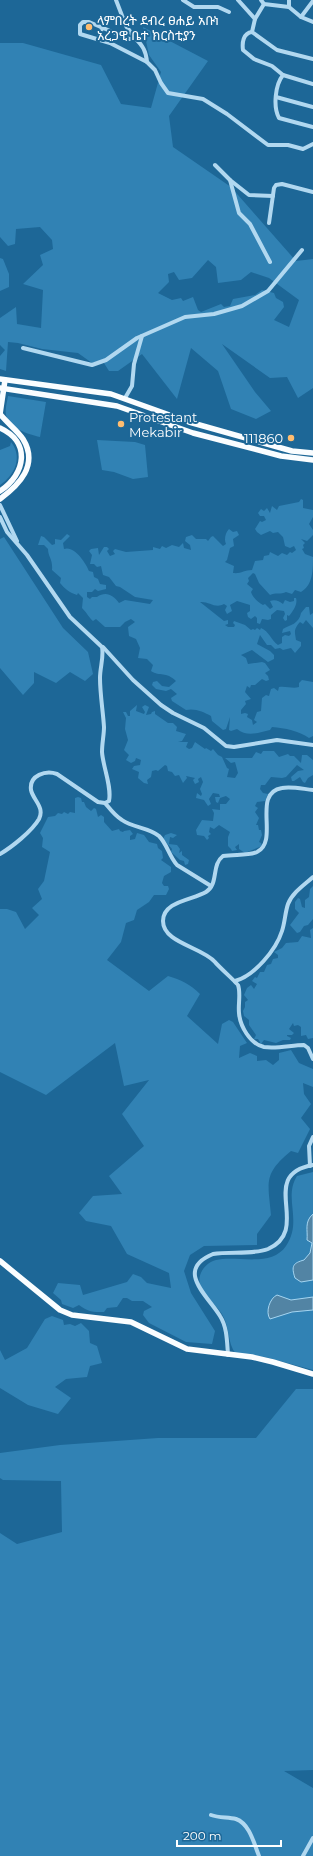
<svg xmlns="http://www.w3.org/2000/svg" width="313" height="1856" viewBox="0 0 313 1856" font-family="Montserrat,'Noto Sans Ethiopic',sans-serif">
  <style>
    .green { fill: #3182b4; fill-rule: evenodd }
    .water { fill: #5284a4; stroke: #a5d5f1 }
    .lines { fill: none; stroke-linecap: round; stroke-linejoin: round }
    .minor { stroke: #b1d8f0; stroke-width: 4 }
    .major { stroke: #fafdff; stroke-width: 5.5 }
    .poi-dot { fill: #ffbd70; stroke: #1d6797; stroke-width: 1.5 }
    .labels { text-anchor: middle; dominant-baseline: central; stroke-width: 4; stroke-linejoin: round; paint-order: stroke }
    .poi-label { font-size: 13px; fill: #fff; stroke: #1d6797; text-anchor: start }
  </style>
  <rect width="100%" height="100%" fill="#1d6797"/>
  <g class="green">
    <path d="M143,27L208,61L169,116L173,147L231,187L296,261L313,259V388L298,398L287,377L270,378L222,344L255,392L271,411L256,419L231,409L218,371L191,348L177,399L142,354L118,371H109L102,360L92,363L78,353L42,349L18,343L8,342L6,371L0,369V356L5,350L0,345V318L16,307L17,324L41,328L43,290L23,284L43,265L40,255L53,249L52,240L40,227L16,229L15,244L8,246L0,237V43H23L101,65L121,104L151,108L161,72L149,55ZM208,260L216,267L218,283L241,280L251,272L269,278L299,300L289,327L274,320L284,307L283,302L276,298L274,293L262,290L255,295L233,299L230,306L224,307L221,304L201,312L198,310L193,297L183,301L181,298L172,300L158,293L169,282L168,274L174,272L179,280L192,278Z"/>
    <path d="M0,258L3,259L9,274V287L0,291Z"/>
    <path d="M8,396L46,402L40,437C28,434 10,429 6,415C5,409 7,402 8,396Z"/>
    <path d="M97,440L135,442L145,445L148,477L133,479L114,472L102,470Z"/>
    <path d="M11,442C23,457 15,475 0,485V450L10,446Z"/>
    <path d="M301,499L303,500V508L313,510V517L309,524L313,530V535L307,541L301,539L305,543L303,545L304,548L302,549L305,554L313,557C313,570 313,585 301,592L295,590L292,594L286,592C281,595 275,592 270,595L259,583L255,574L253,573L248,578L249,581L247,584L253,589L251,592C253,598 258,602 263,605L265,604L270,609L273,607L270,601C275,599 279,601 283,604L285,600L290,602L294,601V598H296C298,604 293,611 289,616L287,615V620L285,621L283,618L285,614L284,611L277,610L271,615V619L268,620L262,619L260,624L257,623V618L255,616L251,619L248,617L247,613L250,611V605L237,601L230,605L232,611L227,614L225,610L227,606L224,604C215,609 209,601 200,602L224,621L228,620V624L225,625L228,627H234L235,625L233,623L234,621L245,625L251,630L253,629L255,630L257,628L260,630L261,628C269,631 271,640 278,645L282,643V637L285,635L289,636L291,634L290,631L282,633L283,629C290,625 299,624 301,613L306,607H309L310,615L313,613V628L306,620L303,624L300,622C293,630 295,632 296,640L301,642V646L295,653L291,648L283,650L280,648L275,649L271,645H267L260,635L257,644L270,651L274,655V659L268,662L252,650L241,655L246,658L248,664L262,662L265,663L270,670L265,673L268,676L269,680L266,681L262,679L255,685H251L250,688L247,686L245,692L251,699L245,701L246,704L241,710V714L245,713L248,714L247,717L252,720L253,725L257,722L254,720L257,712L261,711L262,698L266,695L269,696L271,689L274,688L278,691L279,687C286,686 293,689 299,687V683L302,680L313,682V736L309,738C299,731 285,728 272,727L270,730C258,733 247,737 237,729L231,731L229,730L230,717L226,729L223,730L212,721L211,716C204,712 195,708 186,710L172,701L171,698L177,694L171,689L166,691L156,689L152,685L153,682L157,681L162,686L169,687L176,681C166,671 160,677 151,671L153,665L147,659L138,658L140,648L136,639L129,636L128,627L135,622L131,619L125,622L120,627H105L96,619L93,621C90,619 87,613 82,608L83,598L78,593L77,595C70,593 64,588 60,583L61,578L52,570C53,559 48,557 48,549L44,545H38L41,536L44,537L52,545L55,544V539L61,540L67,534L70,536L63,543L64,549C74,545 86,563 89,571L93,572L94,577L98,579L100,584L106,585V589L98,591L95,589L92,592H87V597L90,599L92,597H97C106,591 113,595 119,603L125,600L150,604L153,600L135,597L120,587L116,586L109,577L103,575L101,566L97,567L94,564H90L92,555L89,551L91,549L98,548L99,555L104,547H107L109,549L107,551L110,556L115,554L113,551L115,549L126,552L153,550V547L160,549L162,546L166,548L172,545L179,547L183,543L184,548L191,550L190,545L185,541L186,537L192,535L196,539H206L208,541L211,537L213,536L223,546L226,544C224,540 225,533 229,529L233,532L237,531L239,535L233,539L234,546L230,548L227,560L225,562L234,566L233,573C241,574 244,570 252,570L255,561L263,560L264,556L269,555L270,552L278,556L282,553L287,555L290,552L292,553L296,550L294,546L290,548L285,546L283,537L278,532L273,533L270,531L261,535L257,532L255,529L260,521L262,522L266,520L264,516H260L258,513L261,509L264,511L267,508L270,513L272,506L277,510L279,506L299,502Z"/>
    <path d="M4,537L63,628L88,652L93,674L85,681L70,672L56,683L34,672V683L23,695L0,668V539Z"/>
    <path d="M137,705L136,711L144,714L145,712L142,707L145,705L149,707L146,715L151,714L152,712L155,711V714L168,723H173L177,727L176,731L186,734L182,741L178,742H188L186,747L189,749L192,748L195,742L205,749L206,748L211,751L213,749L218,755L222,757L227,768L229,769L227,777L235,778L238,773L235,762L231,763L225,758H252L256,752L261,754L263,751H274L279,757L288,754L290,756H294L301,763L302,755H307L313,760V775L308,778L305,783L303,782L300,777L294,781H292L291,777L298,771L304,770L297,765L286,777L282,778L271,777L265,785H261L260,789L263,793L268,794L265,801L257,802L255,806L258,808L255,812L259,818L256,825H258L259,830H261L262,835L259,842L261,843L262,846L245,853L239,849V844L235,847L237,850L232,851L231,849L228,846V837L230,832L219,825L214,829L210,827L209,832L211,834L208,836L209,838L207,840L204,836L197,835L196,830L202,820L213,821L214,813L212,809L220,810V804H226L230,799L226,796L220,798L218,803L216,802L215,797H220L219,794L213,793L209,799L211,804L208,806L204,800L196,798L197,793L201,796L202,794L200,789L203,782L201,777L198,779L199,782L195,784L193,780L195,778L186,776L187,778L183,783L179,775L175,776L172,772L168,771L167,766L165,765L158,771L156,770L152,771L151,777L147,780L148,784L144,783L138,778L139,772L132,769L134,766L140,765L141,760L136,758L135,761L131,763L126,760L129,755L124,750L128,740L125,729L126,718L123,712H126L128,716H130V711Z"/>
    <path d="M78,797L81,798L82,802H84L86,807L91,811L94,808L96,809L98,817L101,815L104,817V822L112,831L119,829L120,831L123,832L124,831L130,830L133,834L130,836V840L135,839L137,833L144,835L149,842L157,844L158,848L162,851L163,858L161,860L171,867V872L164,876L162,883L164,886H168L169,889L166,895H154L149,902L137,910L134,920L126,923L121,942L107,960L149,991L168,976C181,980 190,984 200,994L187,1016L218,1044L222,1024L229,1020L233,1022L247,1043L240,1046L239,1058L250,1053L257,1056V1061L266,1060L273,1065L279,1060V1053L291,1050L299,1063L313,1069V1087L303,1083L304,1094L311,1104L301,1118L310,1129L298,1153L291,1151C263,1174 268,1182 271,1215L257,1234V1245L204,1246L190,1255L184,1271L191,1293L215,1331L212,1344L186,1342L149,1323L143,1315L144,1311L152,1307L143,1301H132L127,1298H123L117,1307L107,1308L104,1312C93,1312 88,1312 79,1305L73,1308L62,1304L61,1300L53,1293L58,1283L80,1285L83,1295L127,1282L133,1274L141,1277L147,1283L171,1288L169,1273L127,1254L111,1226L86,1221L79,1213L93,1196L122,1194L109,1176L144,1146L122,1114L149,1080L124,1086L115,1043L46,1095L0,1072V909H7L16,912L25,929L39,915L32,908L42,899L38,889L44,881L50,852L42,847L43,838L40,833L48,817L55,816L58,813L62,814L64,812L68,814L70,812L75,813V798Z"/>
    <path d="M171,833L177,835L173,838L170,837L169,844L177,845L180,849L179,853L182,851V855L189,860L188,864L185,865L184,861L180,860L171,852L172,849L163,839L165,835Z"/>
    <path d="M313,886V919L308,925L304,926L300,932L297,933L290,925L299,913L295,909V902L298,898L300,899L302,907L305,908V900L309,897L310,889Z"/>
    <path d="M313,928V1038L308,1039L306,1035L301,1036V1027L298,1025L294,1026L293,1023L289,1029L294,1033L292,1035H287V1036L291,1038L290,1040H283L276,1043L264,1040L261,1044L258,1039H254L256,1035L249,1025V1020L244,1016L243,1011L245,1007V1002L248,1000L244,995L247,988L251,985L254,989L257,984L252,981L255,977L257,978L260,972H264L267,965L271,964L273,959L278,958V955L274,952L282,948L286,943L298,942L302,936L311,938L310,930Z"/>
    <path d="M313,1172V1370L265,1357L236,1354C227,1343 230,1327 222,1314C216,1304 203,1297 200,1285C197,1274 205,1263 216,1260C237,1255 271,1268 286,1246C303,1221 283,1198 297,1176Z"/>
    <path d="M52,1316L63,1320L64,1325L70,1324L75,1326L81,1323L89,1331L90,1343L97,1346L102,1363L90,1366L87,1377L66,1379L55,1387L71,1398L58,1414L28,1405L0,1388V1350L5,1360L27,1348L45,1319Z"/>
    <path d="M296,1389H313V1770L284,1771L313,1788V1856H0V1533L17,1544L62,1532L61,1481L3,1480L0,1478V1453L60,1445L158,1438H256Z"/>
  </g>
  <g class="water">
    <path d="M313,1214V1280L301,1282L295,1278C291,1266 293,1263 304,1260L310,1253L312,1243L307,1240C308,1230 304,1222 313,1214Z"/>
    <path d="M277,1295L291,1300L313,1297V1310L292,1312L270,1319C265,1312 270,1298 277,1295Z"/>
  </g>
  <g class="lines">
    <g class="minor">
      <path d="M116,0L126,26L135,38L129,39L89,22H83L80,25V34L110,43L147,62L155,70L161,83L168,93L203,99L227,114L268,145H288L303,149L313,144"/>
      <path d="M183,0L194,7H218L229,12"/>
      <path d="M238,0L255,19L264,4"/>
      <path d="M261,0L264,4L289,7V0"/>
      <path d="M313,1L301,17L313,22"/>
      <path d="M289,7L301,17"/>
      <path d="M255,19L252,32L277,50L313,59"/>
      <path d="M252,32C243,33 242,43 243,50L254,59L272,66L283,75"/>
      <path d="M99,38L102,28"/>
      <path d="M135,38C143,46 146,51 147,62"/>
      <path d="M313,84L283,75C275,85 273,107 279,118L313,127"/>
      <path d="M276,97L313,107"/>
      <path d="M215,165L230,180L239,213L250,224L270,262"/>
      <path d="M230,180L249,195L273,196"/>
      <path d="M269,223L274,188L276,185L282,184L313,192"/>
      <path d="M23,348L92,365L106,360L137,338L185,317L214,314L242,306L268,291L302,250"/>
      <path d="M125,398L132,386L134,364L142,336"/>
      <path d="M0,505L17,541"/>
      <path d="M0,517L7,532L27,555L70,617L102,647C104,657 100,667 100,678C100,694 103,711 104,727C104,735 102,743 102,752C103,767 112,787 109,801L105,803L98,802L57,774C46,770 29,775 31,790C33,800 45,807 39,819C32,831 12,847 0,854"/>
      <path d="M103,647L133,680L161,705L173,713L204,728L226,746L234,747L277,740L313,745"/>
      <path d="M313,790C303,789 291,786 282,788C251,793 280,841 257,852C248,856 234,854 223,856C211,865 219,884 206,892C193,900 163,901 163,921C163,943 202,947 215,962C218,966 238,984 238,985C241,993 238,1004 239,1013C240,1026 250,1044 264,1047C277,1049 292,1045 304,1045L308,1048L313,1059"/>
      <path d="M105,803C110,809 115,816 122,820C133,828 148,827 159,836C167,844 169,856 177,865L211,886"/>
      <path d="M235,981C254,976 276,950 282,931C285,922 285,913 288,904C292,893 304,885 313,877"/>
      <path d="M310,1166L309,1146L313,1137"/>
      <path d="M228,1355C227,1341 227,1327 220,1316C208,1296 174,1270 213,1254C229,1251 253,1255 268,1249C313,1229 256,1175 313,1165"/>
      <path d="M211,1815C219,1818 228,1817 236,1819C250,1824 254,1844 259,1856"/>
      <path d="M303,1856L313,1838"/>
    </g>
    <g class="major">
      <path d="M0,379L111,394L189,422L292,451L313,453"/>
      <path d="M0,388L117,406L193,433L281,456L313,460"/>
      <path d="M0,414L5,380"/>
      <path d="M0,428C31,442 26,474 0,491"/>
      <path d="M0,499C19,485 39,465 23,439C17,430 7,423 0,414"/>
      <path d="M0,1261L60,1310L72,1315L131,1322L187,1349L252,1357L273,1362L313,1374"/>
    </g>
  </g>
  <g class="poi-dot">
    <circle cx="89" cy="27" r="4"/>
    <circle cx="121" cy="424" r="4"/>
    <circle cx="291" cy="438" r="4"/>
  </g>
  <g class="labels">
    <g class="poi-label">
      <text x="97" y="20">ላምበረት ደብረ ፀሐይ አቡነ<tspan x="97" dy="15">አረጋዊ ቤተ ክርስቲያን</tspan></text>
      <text x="129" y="417">Protestant<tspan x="129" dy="15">Mekabir</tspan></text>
      <text x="283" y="438" text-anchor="end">111860</text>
    </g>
  </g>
  <path d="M177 1840v6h104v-6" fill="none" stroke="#ffffff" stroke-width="2"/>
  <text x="183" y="1840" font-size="12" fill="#ffffff" stroke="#1d6797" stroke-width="3" paint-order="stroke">200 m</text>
</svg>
